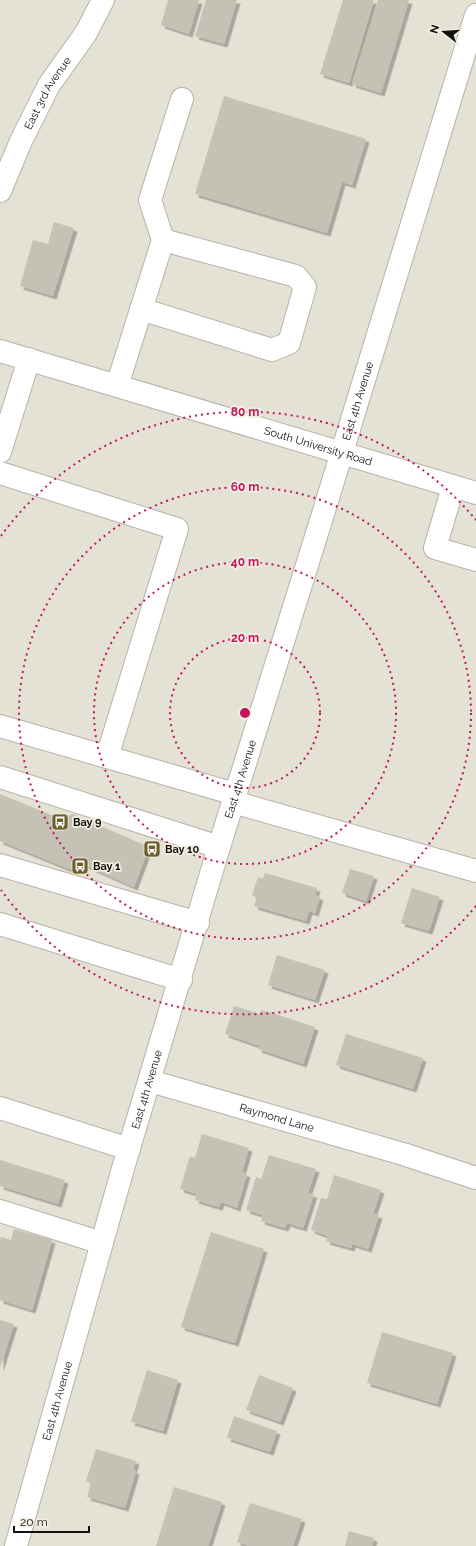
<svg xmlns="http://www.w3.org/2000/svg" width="476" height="1546" viewBox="0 0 476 1546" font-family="Raleway,sans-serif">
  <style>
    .building { fill: #c4c1b5; filter: url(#shadow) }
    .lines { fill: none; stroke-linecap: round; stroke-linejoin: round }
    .minor-casing { stroke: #b6b2a7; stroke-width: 24 }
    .major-casing { stroke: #b6b2a7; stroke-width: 24 }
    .minor { stroke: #fff; stroke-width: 22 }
    .major { stroke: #fff; stroke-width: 22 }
    .ring { fill: none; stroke: #c2185b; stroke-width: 2; stroke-dasharray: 2 4 }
    .labels { text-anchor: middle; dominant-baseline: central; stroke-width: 3.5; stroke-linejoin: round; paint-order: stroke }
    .street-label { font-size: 11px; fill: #11100c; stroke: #f2eee2 }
    .poi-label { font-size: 11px; font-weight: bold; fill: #11100c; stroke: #f2eee2; text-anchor: start }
    .centre { fill: #c2185b; stroke: #f2eee2; stroke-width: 2 }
    .ring-label { font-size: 12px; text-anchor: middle; font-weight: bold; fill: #c2185b; stroke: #f2eee2; stroke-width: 3.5; stroke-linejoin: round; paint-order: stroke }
  </style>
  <defs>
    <filter id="shadow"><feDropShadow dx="3.5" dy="3.5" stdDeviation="0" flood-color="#0004"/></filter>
  </defs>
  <rect width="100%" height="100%" fill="#e4e1d5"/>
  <g class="building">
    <path d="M168,0H199L189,34L161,25Z"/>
    <path d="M206,0H237L224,44L195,36Z"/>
    <path d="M343,0H374L349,83L320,74Z"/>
    <path d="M378,0H409L381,93L352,84Z"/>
    <path d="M224,96L366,139L352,185L342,182L327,233L195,194Z"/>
    <path d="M54,222L74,228L53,296L20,286L33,240L48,244Z"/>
    <path d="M0,794L61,819L73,814L149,847L134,887L80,863L69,869L0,841Z"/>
    <path d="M350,869L374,876L366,901L342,893Z"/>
    <path d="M265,873L317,888L315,895L320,897L315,913L309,911L306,921L254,906L257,897L252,895L258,877L263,879Z"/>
    <path d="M412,888L440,897L429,931L401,923Z"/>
    <path d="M277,955L325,970L315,1000L268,985Z"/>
    <path d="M234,1006L260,1014L261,1010L272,1013L315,1027L303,1064L258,1049L260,1046L225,1034Z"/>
    <path d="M346,1034L423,1058L413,1089L336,1065Z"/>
    <path d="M202,1134L249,1148L242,1172L247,1174L237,1208L221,1202L219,1207L195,1200L197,1194L180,1189L190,1156L195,1158Z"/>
    <path d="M269,1155L316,1169L308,1193L314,1194L303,1228L287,1223L285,1228L261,1221L263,1215L246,1210L256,1177L261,1179Z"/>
    <path d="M0,1160L65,1180L58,1204L0,1186Z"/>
    <path d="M334,1175L381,1190L373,1214L379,1215L368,1249L352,1244L351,1248L326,1241L328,1236L311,1230L321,1198L327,1199Z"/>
    <path d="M14,1229L52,1240L32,1310L0,1300V1240L1,1237L11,1240Z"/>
    <path d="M211,1232L264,1249L235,1343L181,1327Z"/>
    <path d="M0,1320L14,1324L0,1368Z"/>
    <path d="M382,1332L453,1353L437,1404L367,1383Z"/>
    <path d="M147,1370L178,1380L163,1431L131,1422Z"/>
    <path d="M259,1375L293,1388L280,1422L246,1410Z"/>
    <path d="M234,1416L277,1431L270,1452L227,1438Z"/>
    <path d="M96,1449L136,1461L133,1470L136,1471L125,1508L87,1497L91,1483L86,1481Z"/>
    <path d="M174,1487L222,1502L208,1546H156Z"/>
    <path d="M250,1503L302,1519L293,1546H250L237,1542Z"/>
    <path d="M349,1531L374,1538L372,1546H345Z"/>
  </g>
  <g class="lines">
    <g class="minor-casing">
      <g id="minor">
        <path id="s1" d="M0,191L21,141L49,85L86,33L103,0"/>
        <path d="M141,309L272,350L289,343L305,287L296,276L163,240"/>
        <path d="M117,386L163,240L150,200L182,99"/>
        <path d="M0,452L29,359"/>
        <path d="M0,473L177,529L107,757"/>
        <path d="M453,487L435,548L476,560"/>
        <path d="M0,726L235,794"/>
        <path d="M0,777L219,847"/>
        <path d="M233,802L476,871"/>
        <path d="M0,865L198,923"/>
        <path d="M0,924L181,980"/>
        <path id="s2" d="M150,1081L403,1154L476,1178"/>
        <path d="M0,1108L129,1149"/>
        <path d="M0,1211L102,1243"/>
        <path id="s3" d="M16,1546L124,1165L219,847L323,514L476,15"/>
      </g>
    </g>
    <g class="major-casing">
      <g id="major">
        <path id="s4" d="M0,351L476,493"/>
      </g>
    </g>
    <use href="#minor" class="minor"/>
    <use href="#major" class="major"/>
  </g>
  <g class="ring">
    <circle cx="245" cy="713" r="75"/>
    <circle cx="245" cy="713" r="151"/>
    <circle cx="245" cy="713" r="226"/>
    <path d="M476 906A301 301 0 0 1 1 890M1 536A301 301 0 0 1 476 520"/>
  </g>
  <defs>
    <g id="bus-square" transform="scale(0.9)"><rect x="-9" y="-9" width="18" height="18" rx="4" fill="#6c5f2c" stroke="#f2eee2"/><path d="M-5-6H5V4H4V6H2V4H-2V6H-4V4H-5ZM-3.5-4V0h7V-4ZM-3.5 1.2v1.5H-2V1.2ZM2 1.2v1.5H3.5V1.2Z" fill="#fff"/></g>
  </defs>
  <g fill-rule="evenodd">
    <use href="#bus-square" x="60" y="822"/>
    <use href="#bus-square" x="152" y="849"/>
    <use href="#bus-square" x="80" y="866"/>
  </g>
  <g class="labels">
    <g class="street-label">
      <text stroke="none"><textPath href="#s1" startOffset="109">East 3rd Avenue</textPath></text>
      <text stroke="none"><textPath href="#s3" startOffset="1195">East 4th Avenue</textPath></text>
      <text stroke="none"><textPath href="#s4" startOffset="332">South University Road</textPath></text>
      <text stroke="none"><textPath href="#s3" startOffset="799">East 4th Avenue</textPath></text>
      <text stroke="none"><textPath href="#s3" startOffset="475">East 4th Avenue</textPath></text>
      <text stroke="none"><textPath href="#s2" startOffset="132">Raymond Lane</textPath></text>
      <text stroke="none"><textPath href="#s3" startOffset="151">East 4th Avenue</textPath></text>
    </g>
    <g class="poi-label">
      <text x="73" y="822">Bay 9</text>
      <text x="165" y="849">Bay 10</text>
      <text x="93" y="866">Bay 1</text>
    </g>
  </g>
  <circle cx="245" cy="713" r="6" class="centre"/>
  <g class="ring-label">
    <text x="245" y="416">80 m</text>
    <text x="245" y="491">60 m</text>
    <text x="245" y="566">40 m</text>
    <text x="245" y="642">20 m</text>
  </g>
  <g transform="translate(444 32) rotate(287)" stroke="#f2eee2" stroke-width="3" paint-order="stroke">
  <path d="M0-3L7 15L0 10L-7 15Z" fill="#11100c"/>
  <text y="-6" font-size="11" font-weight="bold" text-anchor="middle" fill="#11100c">N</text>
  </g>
  <path d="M14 1526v6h75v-6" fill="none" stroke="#11100c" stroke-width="2"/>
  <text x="20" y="1526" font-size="12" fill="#11100c" stroke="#f2eee2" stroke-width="3" paint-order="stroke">20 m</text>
</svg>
